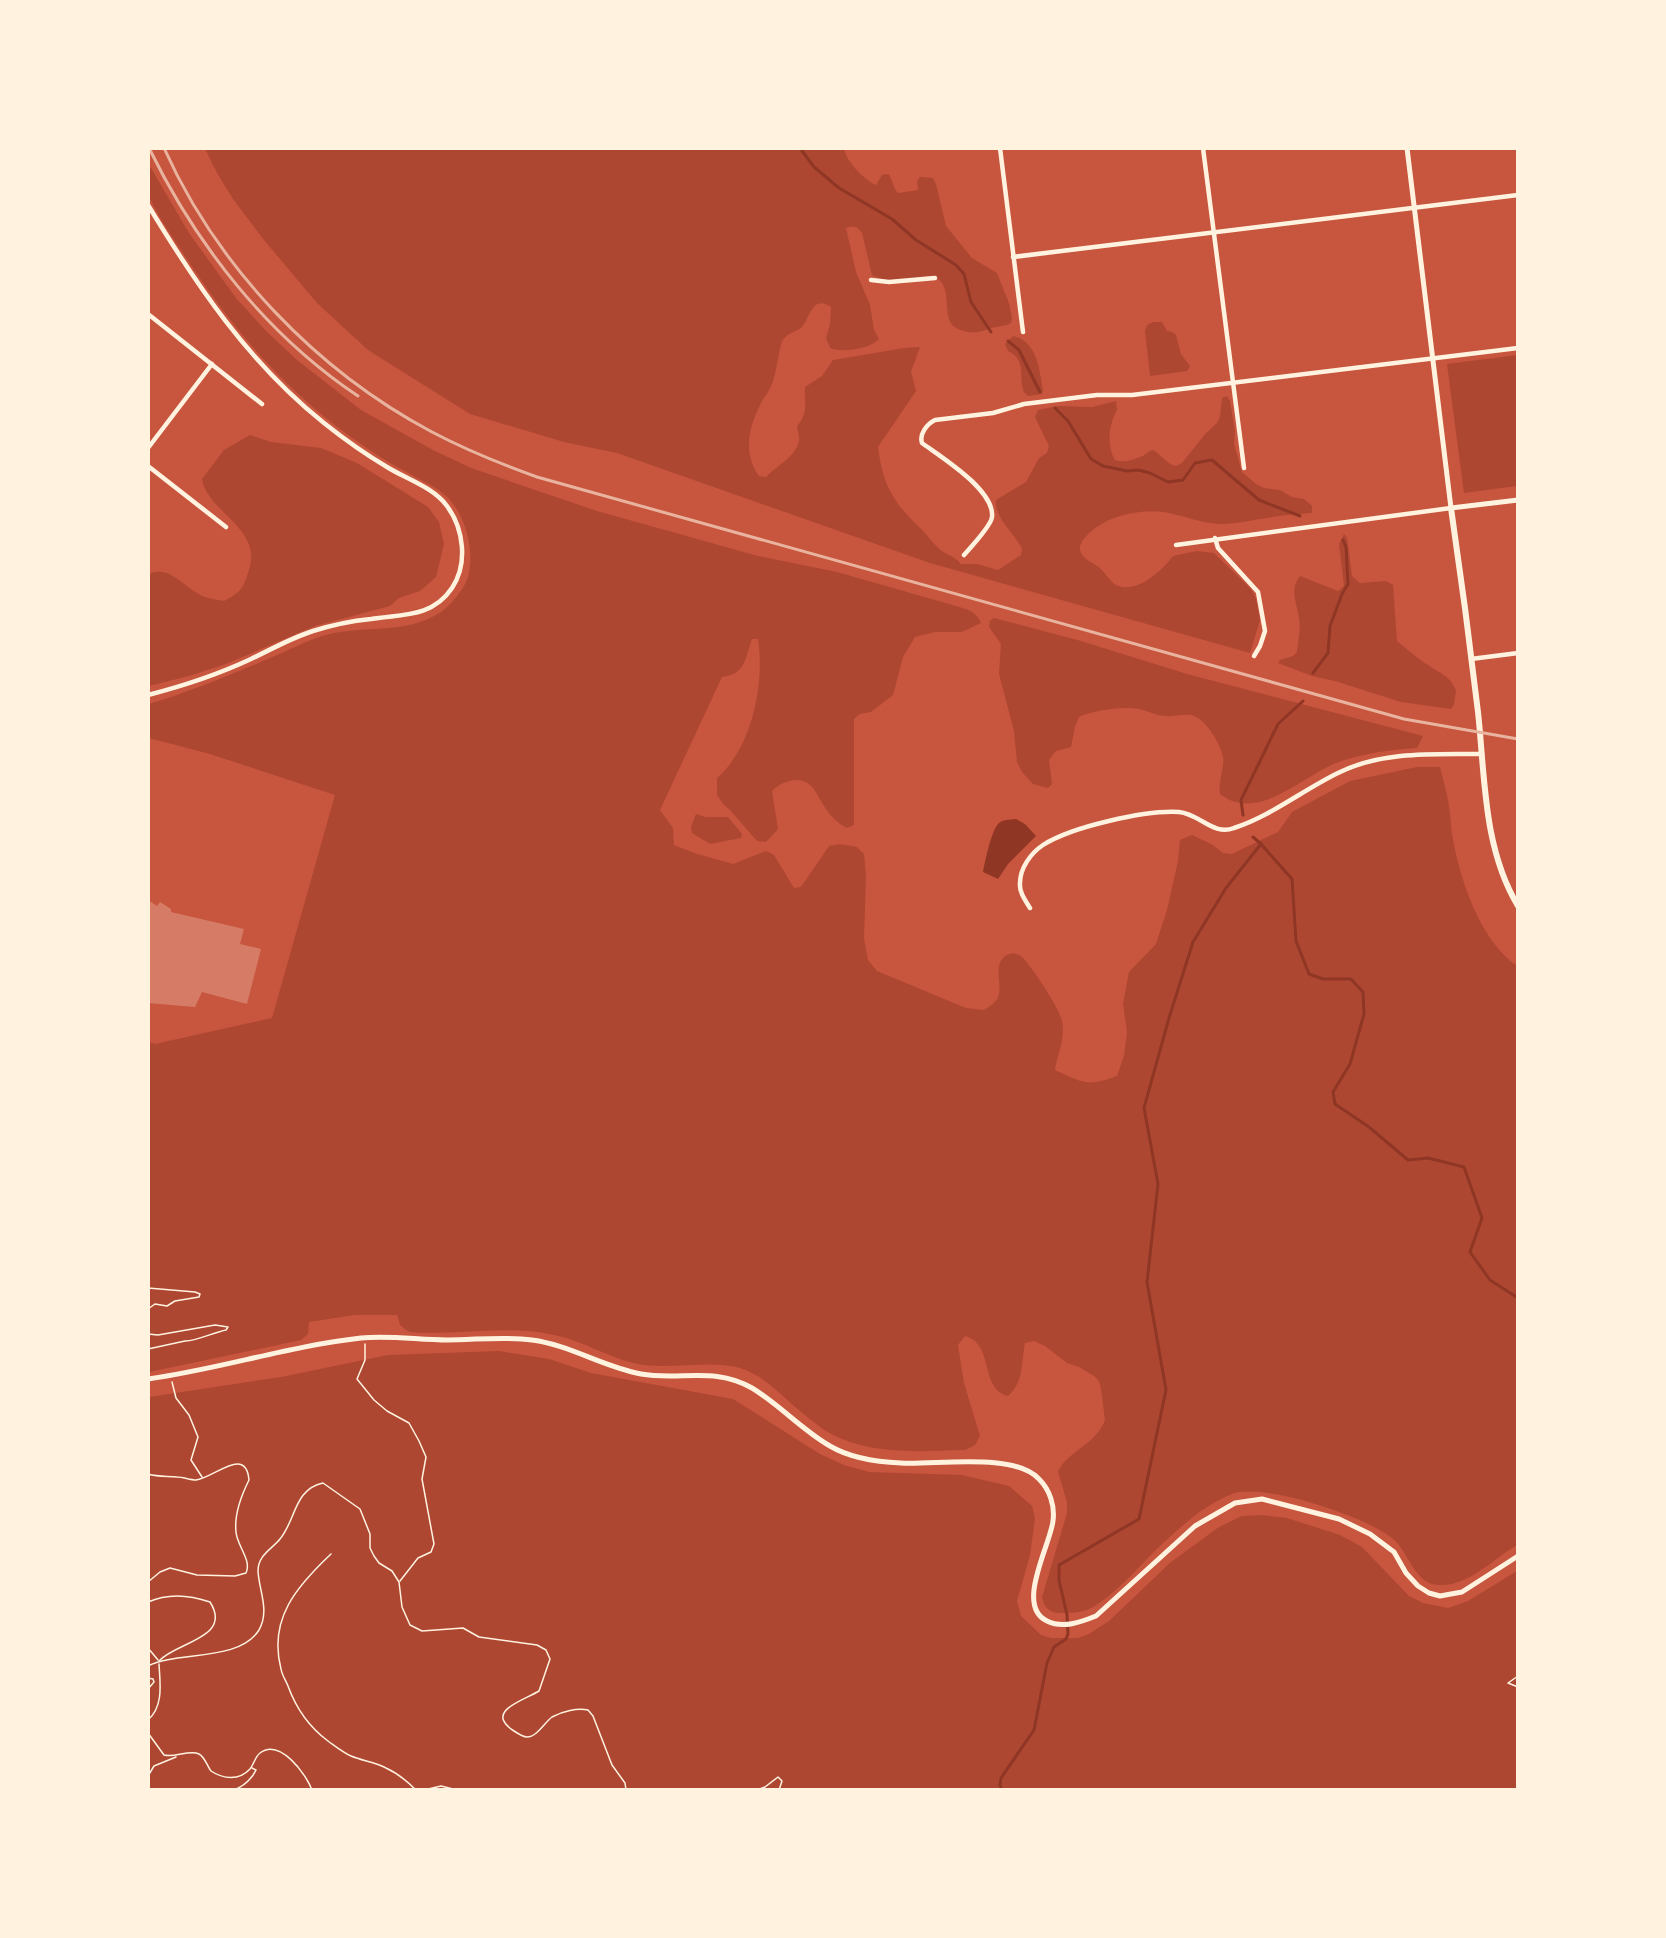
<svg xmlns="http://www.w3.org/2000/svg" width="1666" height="1938" viewBox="0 0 1666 1938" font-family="Ubuntu,sans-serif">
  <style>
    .green { fill: #ae4732 }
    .water { fill: #8f3625 }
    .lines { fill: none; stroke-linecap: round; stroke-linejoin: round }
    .stream { stroke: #8f3625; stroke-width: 3 }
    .building { fill: #d67c66 }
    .path { stroke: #fff3e0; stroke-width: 1.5 }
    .minor { stroke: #fff3e0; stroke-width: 4.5 }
    .tertiary { stroke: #fff3e0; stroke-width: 5 }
    .secondary { stroke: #fff3e0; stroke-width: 6 }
    .rail { stroke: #e9b49f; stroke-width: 3 }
  </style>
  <rect width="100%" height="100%" fill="#c8553d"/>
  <g class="green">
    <path d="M205,149H844C847,162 864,180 876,185L882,175L889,174L896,191L899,193L918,190L917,181L920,177L933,178L936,184L946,226L972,258L997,273L1009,303L1012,318L1011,323C1004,327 996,326 989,329C977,333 970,334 958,329C938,320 956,288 935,277C928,273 916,279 908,280C895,282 883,281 872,275L862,233C857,226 854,226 846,228L856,272L870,305L874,330L879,339C870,349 842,353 830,348L826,338L830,324L831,307C812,294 810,318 802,327C796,332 787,333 783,340C779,346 777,371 773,381C771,388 766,395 762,401C749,426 742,452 759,476L766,477C776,466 796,457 799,441C800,436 797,430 797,426C809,413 804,403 805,387L822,376L833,360L904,348L920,347L911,372L916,391L878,447C883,487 894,503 923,531C929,537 935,546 942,551C949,556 956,557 961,564H977L998,570L1021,555L1022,549C1015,534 993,516 996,500L1026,482L1039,458L1047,453L1049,446L1035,417L1038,410L1058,406L1092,407L1116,401L1117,410C1109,424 1106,445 1115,460C1123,463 1132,460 1140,457C1145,456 1147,451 1153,450C1162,455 1165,463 1176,466L1182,463L1206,433L1217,423L1220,416L1222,398L1227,396L1230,401L1235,431L1234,444L1242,472L1256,484L1264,488L1280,490L1292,497L1304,499L1312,506V513C1297,514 1282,515 1267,518C1252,520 1237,524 1221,524C1202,524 1183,515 1164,512C1141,509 1112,515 1094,529C1089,533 1081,540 1080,547C1079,557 1090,561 1097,566C1105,571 1109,581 1116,585C1136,595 1163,570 1173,556L1197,551L1214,553L1251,589L1256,599L1260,620L1250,653L930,563L617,453L564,442L470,414L368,350L317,303L264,240L233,199L217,173Z"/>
    <path d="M148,163L189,233L236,298L265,330L297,360L361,410L433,450L471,468L597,511L758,556L837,572L956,606C967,609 977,612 981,623L962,632H935L915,637L903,657L893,695L871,712L860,714L854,719V825L847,828C836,823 827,812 821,801C818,796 815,789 810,785C799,775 781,782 772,791L778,829L766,842L757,841L730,810L723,804L717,795V778C752,748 765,683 758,639H752C745,658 746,674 722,677L660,810L673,828L674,845L697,854L733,864L766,851L774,855L794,888L801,887L829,846L840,844L857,847L864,854L866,876L864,939L868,960L877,971L966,1008L984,1010C987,1008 992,1005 995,1002C1006,989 992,970 1003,958C1008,952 1018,952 1023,958C1032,967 1060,1009 1062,1021C1066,1038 1057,1054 1055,1070C1083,1083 1087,1087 1117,1076L1124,1056L1127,1032L1123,1004L1129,972L1156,944L1167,910L1178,861L1180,840L1192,835L1213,845L1223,853L1232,854L1278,832L1292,812L1350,781L1417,767H1440C1444,782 1448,797 1450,813C1451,822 1451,831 1453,840C1461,883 1481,941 1517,966V1545C1493,1559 1468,1587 1438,1585C1414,1584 1408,1550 1392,1538C1366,1517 1263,1482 1232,1494C1211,1502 1189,1519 1172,1535C1147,1556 1116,1597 1087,1610C1078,1613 1069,1613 1060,1613C1049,1613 1044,1607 1042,1597L1067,1513V1502L1058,1472C1067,1451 1096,1445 1105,1420L1101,1389L1099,1381L1094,1376L1079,1367L1067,1363L1045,1346L1034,1341L1025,1343C1021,1363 1024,1382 1008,1396C979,1389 995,1344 965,1336L958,1345L964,1383L980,1436L975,1445L965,1450C924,1451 878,1455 840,1438C827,1433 816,1424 806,1416C785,1400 766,1376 740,1368C711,1360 675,1369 644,1365C613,1361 585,1341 554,1335C506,1324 457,1336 409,1332L400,1325L397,1315H354L309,1322L308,1334L301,1340L149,1372V1042L155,1044L272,1018L335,795L210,754L149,738V704C188,692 225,677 263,661C283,653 301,643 322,636C360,624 405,636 441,612C450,606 465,588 468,577C475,552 466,515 447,497C437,487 424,482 412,475C391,464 370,451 351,437C278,384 229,324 181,250C173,238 152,207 149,195C146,186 149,173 148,163Z"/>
    <path d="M1153,322H1162L1167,331L1172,332L1176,335L1181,354L1190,366L1187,371L1150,376L1145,331L1147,325Z"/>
    <path d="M1013,336C1038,342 1039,370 1043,390L1042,394L1028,396L1024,392C1018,375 1027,360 1008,351L1005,344Z"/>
    <path d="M1517,355V486L1464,493L1447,364Z"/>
    <path d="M250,435L271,442L321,448L338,455L357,463L428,507L439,522L444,544L436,577L420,591L399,598L390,606L315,626L226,664L189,676L149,686V574C171,564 185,590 205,597C211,599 218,600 224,601C241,592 243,589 249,570C263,528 208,513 202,479L224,450Z"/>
    <path d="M1344,534L1347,537L1352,576L1360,583L1386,581L1393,585L1397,641C1407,649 1417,658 1428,665C1442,675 1448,674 1456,690L1454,704L1451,709L1401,702L1335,681L1312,676L1278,663L1280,660L1293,656L1297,652C1298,641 1301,629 1299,618C1297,603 1289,589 1300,576L1338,591L1344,586L1339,544Z"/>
    <path d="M994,618L1081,641L1187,674L1423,736L1417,748C1389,750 1363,753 1336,763C1301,777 1257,823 1220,794C1218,781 1225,765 1223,757C1221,745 1207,721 1194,716C1185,713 1175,717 1166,716C1157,716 1148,711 1139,709C1122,706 1095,710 1079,717L1075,727L1071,747L1056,751L1049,760L1052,784L1048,788L1033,784L1022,772L1017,762L1014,731L999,674L1001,644L989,627L990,621Z"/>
    <path d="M696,814L705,817H728L742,834L741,838L710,844L692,833L691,827Z"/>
    <path d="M499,1351L549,1359L591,1373L733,1399L820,1454L844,1465L869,1472L962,1475L1009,1486L1032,1506L1035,1518L1030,1555L1017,1601L1021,1616L1041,1635L1051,1638H1078L1089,1634L1109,1621L1171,1562L1219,1527L1242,1516L1263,1515L1287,1518L1340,1535L1362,1547L1409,1596L1423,1603L1448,1608L1468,1601L1517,1571V1789L149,1790V1397L281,1377L388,1355Z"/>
  </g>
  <path class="water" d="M1016,819L1025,824L1036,836L1008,864L998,879L983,872C985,862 991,832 998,824C1002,819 1010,820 1016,819Z"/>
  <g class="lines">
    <g class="stream">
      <path d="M800,148L814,167L839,188L892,219L916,240L956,265L964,274L971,302L991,332"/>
      <path d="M1008,341L1019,350L1040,392"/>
      <path d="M1055,408L1068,421L1091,459L1103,466L1127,471L1138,470L1150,473L1168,482L1183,480L1195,463L1212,460L1259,500L1300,516"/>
      <path d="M1313,673L1328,653L1330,626L1342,594L1348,584L1346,547L1343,540"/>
      <path d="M1243,815L1241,800L1278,724L1303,701"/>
      <path d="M1253,837L1261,844L1292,879L1296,941L1309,974L1323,979H1351L1363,992L1364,1014L1350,1064L1333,1092L1335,1104L1369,1127L1408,1160L1428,1158L1464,1167L1482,1218L1470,1252L1490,1280L1518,1298"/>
      <path d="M1002,1790L1000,1785L1001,1778L1034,1730L1047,1663L1054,1647L1066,1639L1068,1634L1067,1615L1059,1580V1565L1139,1519L1166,1390L1147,1282L1158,1184L1144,1108L1169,1018L1193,942L1226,888L1261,844"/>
    </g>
  </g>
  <path class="building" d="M148,900L157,906L160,902L171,909V912L244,929L240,944L261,949L247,1004L202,992L195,1007L148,1003Z"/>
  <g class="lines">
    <g class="path">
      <path d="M148,1288L195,1292L200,1294L199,1297L175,1301L167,1306L155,1304L148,1309"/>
      <path d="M148,1334L158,1335L215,1325L228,1327L226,1330C215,1332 193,1342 185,1341L148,1349"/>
      <path d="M365,1344V1360L357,1379L374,1400L387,1411L409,1423L419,1441L426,1457L422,1479L434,1544L431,1552L418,1558L400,1581"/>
      <path d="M172,1382L176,1398L189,1415L198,1437L191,1460L202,1477"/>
      <path d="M148,1474C158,1477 167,1476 177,1477C183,1477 190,1480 196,1480C214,1478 246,1445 249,1480C241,1496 234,1514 236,1532C237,1546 252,1560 246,1573L235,1576L197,1575L170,1568L160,1572L148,1582"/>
      <path d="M331,1554C297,1586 268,1619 281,1669C282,1675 286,1681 288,1686C296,1708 309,1727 328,1741C335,1746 344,1753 351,1756C363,1761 375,1762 386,1768C397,1773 407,1781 416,1790"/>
      <path d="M148,1602C168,1593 190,1595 210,1602C233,1638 176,1642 159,1661"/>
      <path d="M148,1648L158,1660"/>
      <path d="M148,1666C177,1651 239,1662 259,1630C270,1610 259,1591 258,1571C258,1555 272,1549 280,1539C296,1520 294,1489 323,1483L360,1509L370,1534V1548L374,1556L379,1563L392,1571L399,1582L402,1607L410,1625L422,1631L463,1628L479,1637L537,1645L546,1650L550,1659L539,1691C525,1700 483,1711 514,1731C517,1733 523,1737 527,1737C537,1737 545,1722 552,1717C563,1711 577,1708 588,1710L593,1716L612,1765L625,1783L626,1790"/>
      <path d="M1518,1676L1508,1683L1518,1687"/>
      <path d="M148,1678L153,1679L154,1682L148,1689"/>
      <path d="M148,1717V1730"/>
      <path d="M148,1720C164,1706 160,1683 159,1664"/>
      <path d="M148,1733L164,1755C175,1758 190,1749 199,1754C205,1757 207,1766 211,1771C223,1779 239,1781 250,1769C254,1764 255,1757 260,1753C280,1738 306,1774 312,1790"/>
      <path d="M148,1776L154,1766L176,1757"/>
      <path d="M234,1790C244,1786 251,1780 256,1770L252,1768"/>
      <path d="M424,1790L441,1786L457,1790"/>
      <path d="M757,1790L765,1787L778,1777L782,1781L779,1790"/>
    </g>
    <g class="minor">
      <path d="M1000,148L1023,332"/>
      <path d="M1203,148L1244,468"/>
      <path d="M148,205C197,286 249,363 324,423C344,439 365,454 387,467C406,479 433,487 447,506C464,529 468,564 452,588C432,618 401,614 371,619C351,621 332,625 313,631C291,638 272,649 251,659C219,674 183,686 148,695"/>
      <path d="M1013,257L1518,195"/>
      <path d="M871,280L889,282L935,278"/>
      <path d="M148,314L262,404"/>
      <path d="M148,448L212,364"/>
      <path d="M148,466L226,527"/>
      <path d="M1215,538L1218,548L1258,592L1265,631L1260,646L1254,656"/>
      <path d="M1176,545L1451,508"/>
      <path d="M964,555C971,547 991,526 992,517C995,490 941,457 922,443C919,434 927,424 935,420L993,413L1024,404L1097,395H1132L1518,348"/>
      <path d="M1471,659L1518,653"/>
      <path d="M1030,908C1025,900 1019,892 1020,883C1020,868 1031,853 1043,845C1071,827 1145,810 1179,812C1200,814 1213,836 1234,828C1271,816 1303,790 1338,773C1382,751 1434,754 1482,754"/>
    </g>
    <g class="tertiary">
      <path d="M1407,148L1451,508L1518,500"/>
      <path d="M148,1379C220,1369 289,1346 361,1338C389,1335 419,1340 447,1340C475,1340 504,1336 532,1340C570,1345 603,1367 641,1374C680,1381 714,1366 752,1388C780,1405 802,1430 830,1446C850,1458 878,1462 901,1463C937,1465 1014,1452 1039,1479C1050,1490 1055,1506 1053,1521C1050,1546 1015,1606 1047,1621C1063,1629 1081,1622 1096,1616L1195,1526L1235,1503L1262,1499L1339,1519L1370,1534L1394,1552L1406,1573L1418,1586L1429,1593L1440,1596L1462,1592L1518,1556"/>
    </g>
    <path class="secondary" d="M1451,508C1461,576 1470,644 1478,712C1485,776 1483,848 1518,906"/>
    <g class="rail">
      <path d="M149,148C197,246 267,335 358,396"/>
      <path d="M164,148C218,268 317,371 432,432C466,450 501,464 537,477L1404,719L1518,739"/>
    </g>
  </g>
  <rect width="1666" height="1938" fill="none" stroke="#fff3e0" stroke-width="300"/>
</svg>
